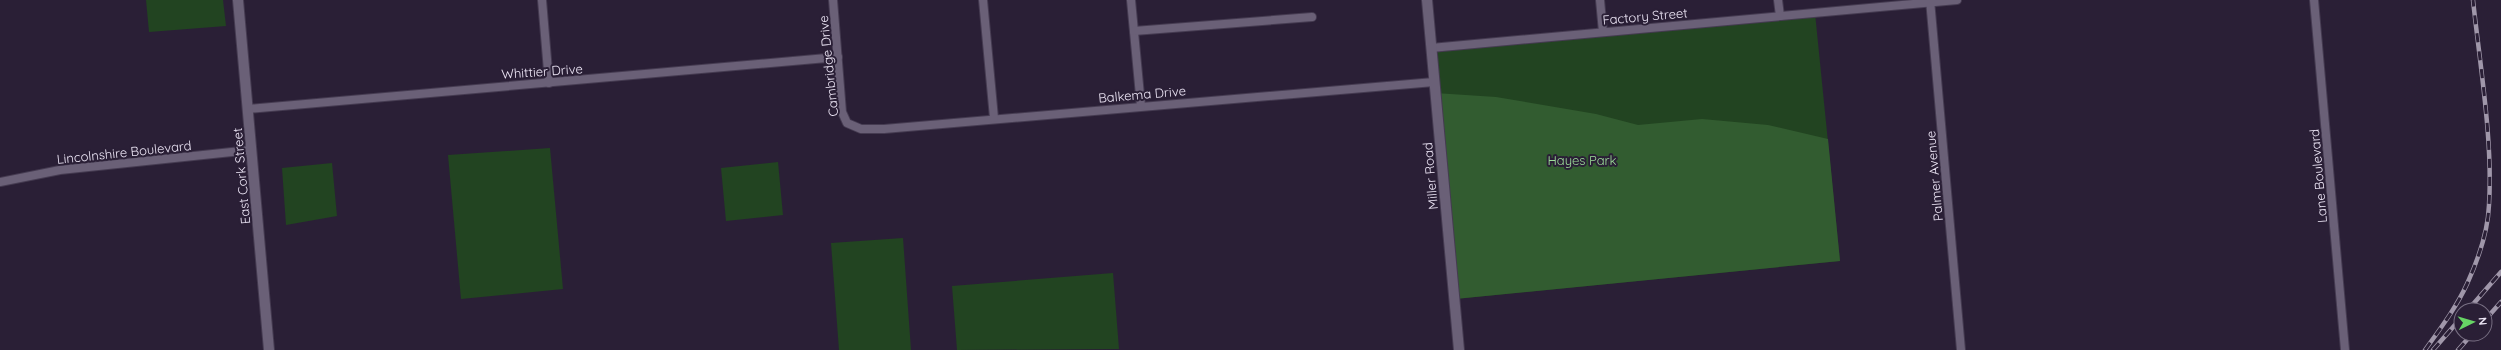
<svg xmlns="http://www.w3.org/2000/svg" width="2501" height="350" viewBox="0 0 2501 350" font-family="Quicksand,sans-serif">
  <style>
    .green { fill: #224421 }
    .forest { fill: #325c30 }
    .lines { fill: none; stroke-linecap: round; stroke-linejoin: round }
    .minor-casing { stroke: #453b51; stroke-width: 10 }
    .tertiary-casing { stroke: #453b51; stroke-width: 12 }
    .minor { stroke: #6a6077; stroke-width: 8 }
    .tertiary { stroke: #6a6077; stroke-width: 10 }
    .rail-casing { stroke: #a097aa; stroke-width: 4.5 }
    .rail { stroke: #2a1f36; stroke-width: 3; stroke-dasharray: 9; stroke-linecap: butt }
    .labels { text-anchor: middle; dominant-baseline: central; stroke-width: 4; stroke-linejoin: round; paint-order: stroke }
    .street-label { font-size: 13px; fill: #eee7f7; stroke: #2a1f36 }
    .park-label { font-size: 13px; fill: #9ede9a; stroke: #2a1f36 }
  </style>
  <rect width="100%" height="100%" fill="#2a1f36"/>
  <g class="green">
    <path d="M146,0H223L226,26L149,32Z"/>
    <path d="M1815,13L1840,261L1455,299L1431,48Z"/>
    <path d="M550,148L563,289L461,299L448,155Z"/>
    <path d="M778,162L783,215L726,221L721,168Z"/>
    <path d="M332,163L337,216L286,225L282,168Z"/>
    <path d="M903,238L911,350H839L831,243Z"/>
    <path d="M1113,273L1119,349L957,350L952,286Z"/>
  </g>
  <path class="forest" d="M1435,93L1496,97L1596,114L1638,125L1702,119L1768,125L1828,139L1840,261L1455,299Z"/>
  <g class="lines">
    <g class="minor-casing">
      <g id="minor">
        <path d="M542,0L549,83"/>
        <path d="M833,0L842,112L847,123L861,129H884L1434,82"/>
        <path d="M983,0L994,118"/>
        <path d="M1131,0L1141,106"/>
        <path d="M1600,0L1603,32"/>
        <path d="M1778,0L1780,16"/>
        <path d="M1930,0L1961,350"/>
        <path d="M2314,0L2345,350"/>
        <path d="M1134,31L1312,17"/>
        <path d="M1431,48L1957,0"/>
        <path d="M248,109L838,57"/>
        <path d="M0,182L60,170L251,150"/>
      </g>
    </g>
    <g class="tertiary-casing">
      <g id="tertiary">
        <path d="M238,0L269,350"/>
        <path d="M1427,0L1459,350"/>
      </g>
    </g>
    <use href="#minor" class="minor"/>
    <use href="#tertiary" class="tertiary"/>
    <g class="rail-casing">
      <g id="rail">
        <path d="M2468,310L2501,272"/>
        <path d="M2485,320L2501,302"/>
        <path d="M2425,350C2440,329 2456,308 2467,284C2478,260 2488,231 2489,205C2493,140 2480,66 2473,0"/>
        <path d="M2433,350L2461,318"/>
        <path d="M2458,350L2472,334"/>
      </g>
    </g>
    <use href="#rail" class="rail"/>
  </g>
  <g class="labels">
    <g class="street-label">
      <text transform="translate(1645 16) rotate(-5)">Factory Street</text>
      <text transform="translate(828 66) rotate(-96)">Cambridge Drive</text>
      <text transform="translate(542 71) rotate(-4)">Whittier Drive</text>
      <text transform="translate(1142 94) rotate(-5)">Balkema Drive</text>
      <text transform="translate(124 152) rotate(-6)">Lincolnshire Boulevard</text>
      <text transform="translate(241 176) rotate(-95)">East Cork Street</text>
      <text transform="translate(1430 176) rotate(-95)">Miller Road</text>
      <text transform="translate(1934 176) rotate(-95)">Palmer Avenue</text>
      <text transform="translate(2318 176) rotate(-95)">Lane Boulevard</text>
    </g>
    <g class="park-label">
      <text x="1582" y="160">Hayes Park</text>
    </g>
  </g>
  <g transform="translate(2473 322) rotate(85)"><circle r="19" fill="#2a1f36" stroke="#786f83"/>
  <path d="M0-3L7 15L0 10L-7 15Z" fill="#67d465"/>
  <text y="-6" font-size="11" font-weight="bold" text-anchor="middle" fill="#eee7f7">N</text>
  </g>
</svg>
